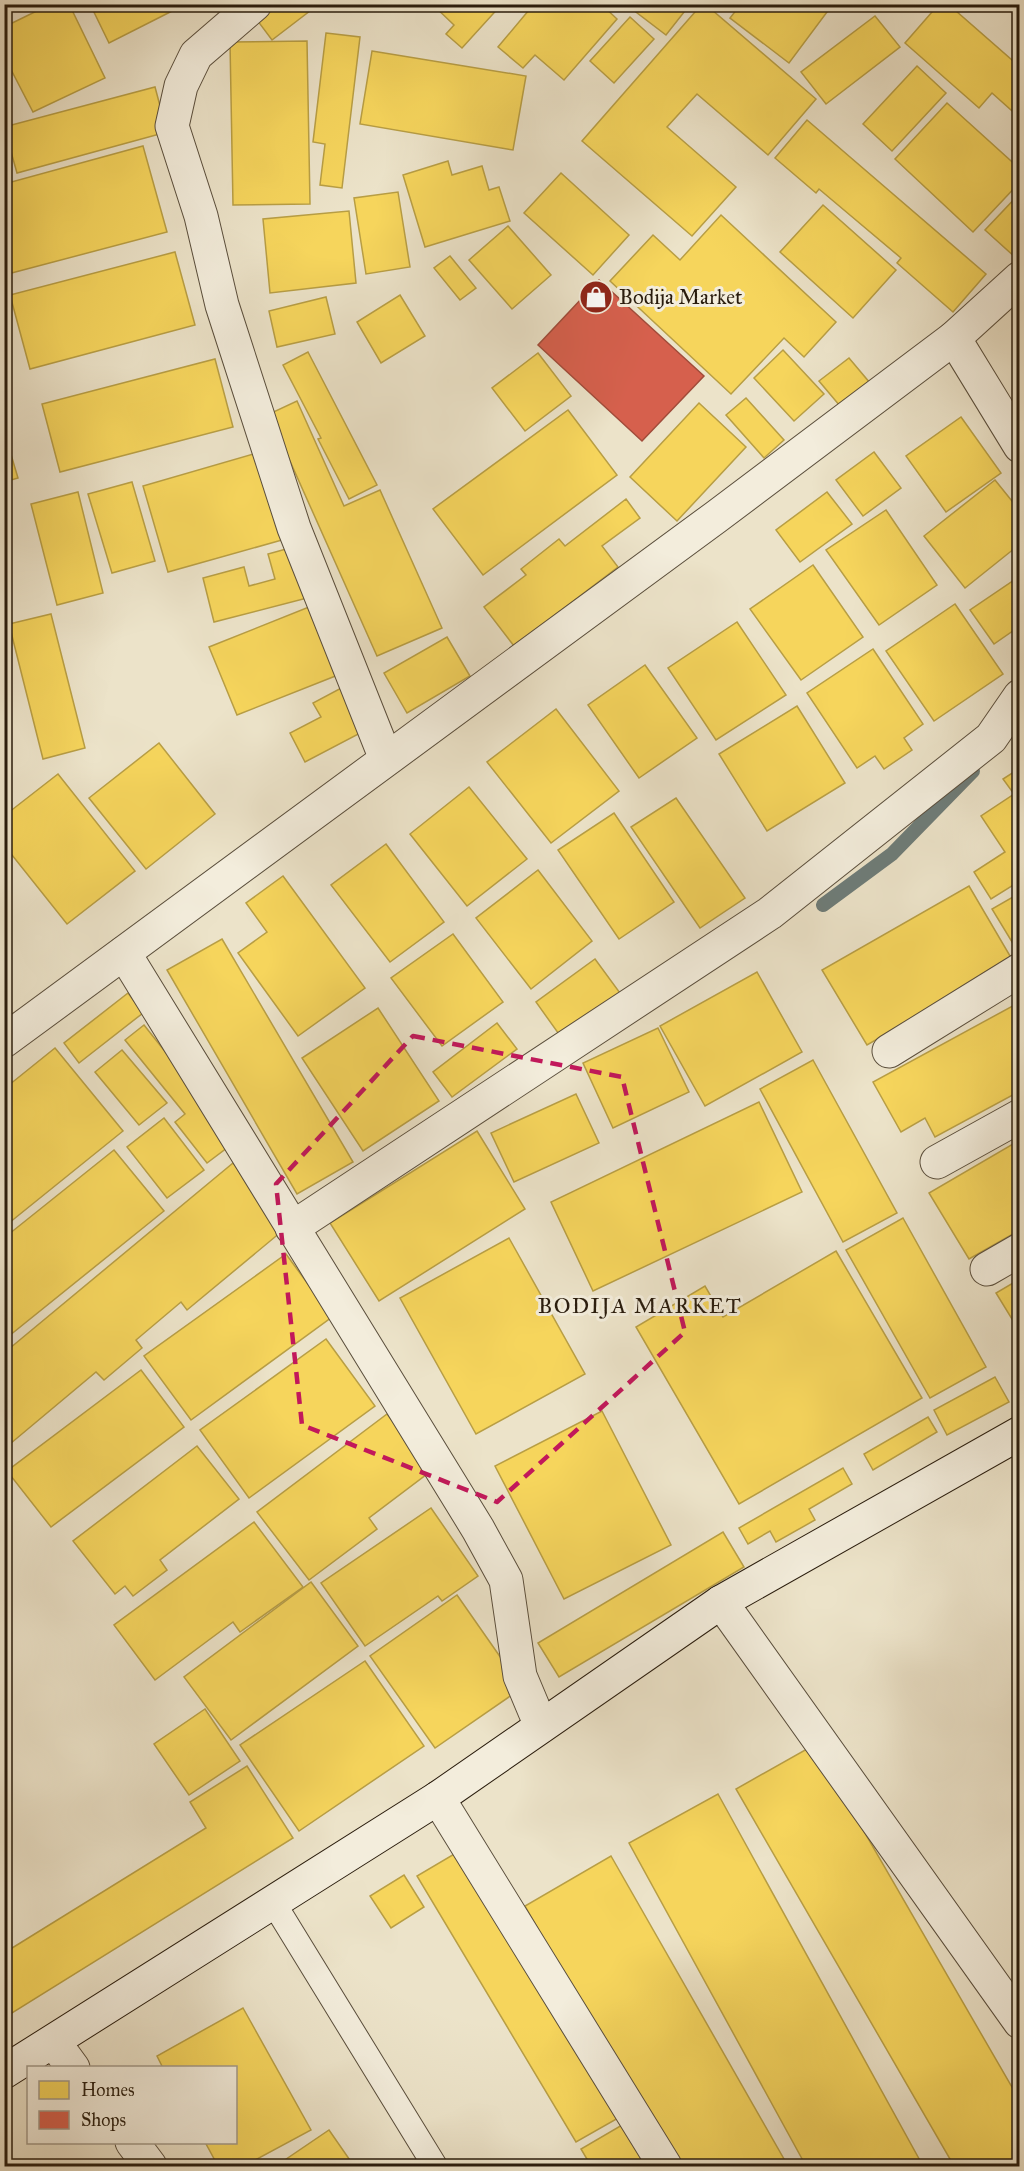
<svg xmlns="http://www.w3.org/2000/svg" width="1024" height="2171" viewBox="0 0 1024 2171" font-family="'IM FELL Great Primer',serif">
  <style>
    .homes { fill: #f6d55c; stroke: #b89e44; stroke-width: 1.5 }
    .shops { fill: #d6604d; stroke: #a24c3a; stroke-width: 1.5 }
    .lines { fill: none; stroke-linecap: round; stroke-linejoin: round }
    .stream { stroke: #6e7c78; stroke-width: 14 }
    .lane-casing { stroke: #5a4e3c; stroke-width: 26 }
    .street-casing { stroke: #5a4e3c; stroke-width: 35 }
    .secondary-casing { stroke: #291c0d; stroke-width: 35 }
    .lane { stroke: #f3eddc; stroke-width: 24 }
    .street { stroke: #f3eddc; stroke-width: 33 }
    .secondary { stroke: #f3eddc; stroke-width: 33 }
    .marked { fill: none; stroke: #c2185b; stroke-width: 4.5; stroke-dasharray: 12 8; stroke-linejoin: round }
    .labels { text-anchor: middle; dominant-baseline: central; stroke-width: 6; stroke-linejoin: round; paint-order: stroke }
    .poi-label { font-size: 21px; fill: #291c0d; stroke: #f3eddc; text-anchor: start }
    .neighbourhood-label { font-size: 22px; letter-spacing: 1.5px; fill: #291c0d; stroke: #f3eddc }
  </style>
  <rect width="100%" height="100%" fill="#ece3c9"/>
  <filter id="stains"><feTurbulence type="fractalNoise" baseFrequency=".00333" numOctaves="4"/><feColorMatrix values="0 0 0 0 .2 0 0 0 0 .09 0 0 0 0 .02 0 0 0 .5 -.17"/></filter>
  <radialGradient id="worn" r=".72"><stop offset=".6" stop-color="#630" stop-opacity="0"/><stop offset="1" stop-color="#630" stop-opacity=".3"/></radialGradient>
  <g class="homes">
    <path d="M4,4H26L4,14Z"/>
    <path d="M51,4H69L105,78L33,112L4,56V27Z"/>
    <path d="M90,4H186L109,43Z"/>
    <path d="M277,4H319L272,40L257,20Z"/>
    <path d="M432,4H502L462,48L446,34L454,25Z"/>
    <path d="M534,4H601L617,19L564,80L535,55L523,68L498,47Z"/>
    <path d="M635,4H685L688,7L666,35L632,9Z"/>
    <path d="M702,4H705L816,99L768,155L697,94L667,127L736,187L692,236L582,141Z"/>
    <path d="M741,4H833L789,63L730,18Z"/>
    <path d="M939,4H948L1020,67V118L992,93L979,108L905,43Z"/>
    <path d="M875,16L900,47L826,104L801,72Z"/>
    <path d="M630,17L654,39L614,83L590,61Z"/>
    <path d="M326,33L360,37L342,188L320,185L325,144L313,142Z"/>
    <path d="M307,41L310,204L233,205L230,42Z"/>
    <path d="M372,51L526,76L513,150L360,124Z"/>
    <path d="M917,66L946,93L892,151L863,124Z"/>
    <path d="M155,87L167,132L17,173L4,127Z"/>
    <path d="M947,103L1020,169V182L973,232L895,159Z"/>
    <path d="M807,120L986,274L953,312L897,263L901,258L819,189L816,193L775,158Z"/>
    <path d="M143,146L167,232L4,275V184Z"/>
    <path d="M448,161L452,175L482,166L489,190L499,187L510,221L425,247L403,175Z"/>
    <path d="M561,173L629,235L593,275L524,213Z"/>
    <path d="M398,192L410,267L366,274L354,198Z"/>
    <path d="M1020,193V255L1016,258L985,230Z"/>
    <path d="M823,205L896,270L853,318L780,252Z"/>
    <path d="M349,211L356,283L270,293L263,219Z"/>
    <path d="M721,215L836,322L804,357L784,338L731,394L610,281L653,235L680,260Z"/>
    <path d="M508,226L551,275L512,309L469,260Z"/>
    <path d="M175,252L195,325L30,369L10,295Z"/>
    <path d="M450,256L476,288L460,300L434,268Z"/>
    <path d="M400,295L425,336L381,363L357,322Z"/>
    <path d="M326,297L335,334L277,347L269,311Z"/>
    <path d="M783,350L824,394L794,421L754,378Z"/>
    <path d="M308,352L377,485L349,499L318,439L321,438L283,365Z"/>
    <path d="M538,353L571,396L525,431L492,388Z"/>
    <path d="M849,358L870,383L840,406L819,381Z"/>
    <path d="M215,359L233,427L60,472L42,404Z"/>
    <path d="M746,398L784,440L764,458L726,415Z"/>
    <path d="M297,401L344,506L380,490L442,628L377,656L269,414Z"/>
    <path d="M699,403L746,447L677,521L630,477Z"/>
    <path d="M568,410L617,475L483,575L433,509Z"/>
    <path d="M961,417L1001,473L946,512L906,456Z"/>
    <path d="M4,431L18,478L4,482Z"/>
    <path d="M874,452L901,488L863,516L836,480Z"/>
    <path d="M257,453L282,540L168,572L143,486Z"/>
    <path d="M995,480L1020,511V544L965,588L924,536Z"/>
    <path d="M132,482L155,561L112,573L88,494Z"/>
    <path d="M78,492L103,593L57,605L31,504Z"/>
    <path d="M827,492L852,524L800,562L776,530Z"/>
    <path d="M626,499L640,518L602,546L618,567L514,646L484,607L526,575L521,569L559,539L565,546Z"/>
    <path d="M886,510L937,585L879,625L826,550Z"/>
    <path d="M297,546L311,597L214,622L203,578L244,567L249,586L275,579L268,554Z"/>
    <path d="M813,565L863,637L801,680L750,609Z"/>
    <path d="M1020,576V626L994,644L970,610Z"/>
    <path d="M955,604L1003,674L934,721L886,651Z"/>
    <path d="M314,605L343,673L237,715L209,647Z"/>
    <path d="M51,614L85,748L43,759L9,624Z"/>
    <path d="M737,622L786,695L716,740L668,668Z"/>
    <path d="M447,637L470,676L407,713L384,673Z"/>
    <path d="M873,649L923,724L904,738L912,750L884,769L875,756L857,768L807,693Z"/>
    <path d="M645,665L697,738L639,778L588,705Z"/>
    <path d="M345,686L368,729L305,762L290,733L321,717L313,703Z"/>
    <path d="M797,706L845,783L767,831L719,754Z"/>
    <path d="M556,709L619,791L551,843L487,762Z"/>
    <path d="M159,743L215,814L146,869L89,798Z"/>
    <path d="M1020,768V881L991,899L974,872L1005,852L981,816L1014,794L1003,779Z"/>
    <path d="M58,774L135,871L67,924L4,845V816Z"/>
    <path d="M469,787L527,859L467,906L410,834Z"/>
    <path d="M676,798L745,898L700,928L631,827Z"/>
    <path d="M614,813L674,902L619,939L558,850Z"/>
    <path d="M386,844L444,922L390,962L331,885Z"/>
    <path d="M538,870L592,941L531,989L476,918Z"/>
    <path d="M283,876L365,988L298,1036L238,953L267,932L246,903Z"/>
    <path d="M969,886L1013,961L867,1045L822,970Z"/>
    <path d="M1020,893V955L992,909Z"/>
    <path d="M453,934L503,1002L442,1046L391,978Z"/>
    <path d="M222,939L353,1162L297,1194L167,970Z"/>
    <path d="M595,959L620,993L561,1037L536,1002Z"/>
    <path d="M757,972L802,1052L705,1106L660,1026Z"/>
    <path d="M128,993L143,1013L79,1063L64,1043Z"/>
    <path d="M1020,1002V1091L935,1137L925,1118L901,1132L873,1082Z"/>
    <path d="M378,1008L439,1101L363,1151L302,1058Z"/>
    <path d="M497,1023L517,1049L452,1097L433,1072Z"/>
    <path d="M144,1025L236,1141L207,1163L175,1122L185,1114L125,1040Z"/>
    <path d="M658,1028L689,1092L613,1128L583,1063Z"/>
    <path d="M55,1048L123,1131L4,1227V1089Z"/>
    <path d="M122,1050L167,1103L139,1125L95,1072Z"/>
    <path d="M813,1060L897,1213L843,1242L760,1089Z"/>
    <path d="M576,1094L599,1143L514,1182L491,1133Z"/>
    <path d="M759,1102L802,1192L593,1291L551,1202Z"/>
    <path d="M164,1118L204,1170L167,1198L127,1147Z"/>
    <path d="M477,1131L525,1209L379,1301L330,1223Z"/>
    <path d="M1020,1140V1230L969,1259L929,1193Z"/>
    <path d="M114,1150L164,1211L4,1340V1238Z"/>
    <path d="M233,1163L287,1227L187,1310L181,1302L136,1340L142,1348L104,1380L96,1372L4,1449V1353Z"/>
    <path d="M903,1218L986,1367L930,1398L846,1250Z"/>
    <path d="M509,1238L585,1374L476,1434L400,1298Z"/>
    <path d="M836,1251L922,1398L739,1504L636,1327L705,1286L723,1317Z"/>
    <path d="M286,1254L332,1317L191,1420L144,1356Z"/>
    <path d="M1020,1279V1332L996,1293Z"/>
    <path d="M326,1339L375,1406L249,1498L200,1430Z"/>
    <path d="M141,1370L184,1427L51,1527L7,1471Z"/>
    <path d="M995,1377L1009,1402L947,1435L934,1410Z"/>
    <path d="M602,1411L671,1545L564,1599L495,1466Z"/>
    <path d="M387,1414L431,1471L369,1518L377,1529L309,1580L257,1512Z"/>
    <path d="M928,1417L937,1432L873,1470L864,1454Z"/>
    <path d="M197,1446L239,1499L160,1560L167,1570L133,1596L125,1586L115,1594L73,1541Z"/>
    <path d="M843,1468L852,1484L809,1509L815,1520L776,1542L770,1531L748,1544L739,1528Z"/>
    <path d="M431,1508L478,1576L442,1601L438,1596L365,1646L321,1583Z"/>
    <path d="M254,1522L303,1587L240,1632L233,1622L155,1680L114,1625Z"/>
    <path d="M723,1532L744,1567L559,1677L538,1643Z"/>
    <path d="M311,1582L358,1646L231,1740L184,1677Z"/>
    <path d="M457,1595L522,1688L435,1748L370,1656Z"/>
    <path d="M365,1661L424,1746L299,1831L240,1745Z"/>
    <path d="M205,1709L240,1761L189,1795L154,1744Z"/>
    <path d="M814,1745L1020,2101V2166H954L736,1789Z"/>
    <path d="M247,1766L293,1838L4,2018V1953L206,1828L190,1802Z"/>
    <path d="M718,1794L923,2166H806L629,1843Z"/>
    <path d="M461,1850L620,2117L576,2142L417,1876Z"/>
    <path d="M611,1856L788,2166H674L525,1906Z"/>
    <path d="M404,1875L424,1907L391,1928L370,1896Z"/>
    <path d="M243,2008L311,2130L244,2166H218L205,2142H236V2068H163L157,2056Z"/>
    <path d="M622,2125L647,2166H591L581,2149Z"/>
    <path d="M329,2130L354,2166H276Z"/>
  </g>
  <path class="shops" d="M599,280L704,376L642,441L538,345Z"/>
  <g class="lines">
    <path class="stream" d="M823,905L892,854L973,771"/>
    <g class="lane-casing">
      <path id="lane" d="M273,1902L435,2166"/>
    </g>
    <g class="street-casing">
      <g id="street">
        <path d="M255,4L196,55L181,86L172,126L201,216L222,305L294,528L386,759"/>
        <path d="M954,338L1020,446"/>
        <path d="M124,953L478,1529L506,1580L520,1676L541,1726"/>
        <path d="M4,1041L716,517L954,338L1020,278"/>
        <path d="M889,1051L1020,970"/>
        <path d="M937,1162L1020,1116"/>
        <path d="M292,1228L770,913L991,738L1020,696"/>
        <path d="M987,1269L1020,1250"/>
        <path d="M721,1602L1020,2022"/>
        <path d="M438,1798L665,2166"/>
        <path d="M54,2042L73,2068"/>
        <path d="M132,2142L150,2166"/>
      </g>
    </g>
    <g class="secondary-casing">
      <path id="secondary" d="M4,2072L438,1798L721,1602L1020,1433"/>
    </g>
    <use href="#lane" class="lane"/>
    <use href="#street" class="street"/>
    <use href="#secondary" class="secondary"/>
  </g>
  <path class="marked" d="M413,1036L622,1077L685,1332L497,1502L302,1425L276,1184Z"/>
  <defs>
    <g id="shop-disc" transform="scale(1.725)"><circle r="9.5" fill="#8f2418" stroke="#f3eddc"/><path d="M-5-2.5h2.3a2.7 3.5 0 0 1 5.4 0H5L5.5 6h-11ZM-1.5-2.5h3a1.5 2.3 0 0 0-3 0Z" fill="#fff"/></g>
  </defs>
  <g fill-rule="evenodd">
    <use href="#shop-disc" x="596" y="297"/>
  </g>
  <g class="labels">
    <g class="poi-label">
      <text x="619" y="297">Bodija Market</text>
    </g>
    <g class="neighbourhood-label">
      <text x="640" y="1305">BODIJA MARKET</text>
    </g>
  </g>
  <rect width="1024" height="2171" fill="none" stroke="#ece3c9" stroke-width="24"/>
  <rect x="6" y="6" width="1012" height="2159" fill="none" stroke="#291c0d" stroke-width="3"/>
  <rect x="12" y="12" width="1000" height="2147" fill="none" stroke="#291c0d" stroke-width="1.5"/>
  <rect x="27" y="2066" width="210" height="78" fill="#f3eddc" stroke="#a29989" stroke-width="1.5"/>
  <rect x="39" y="2081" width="30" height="18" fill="#f6d55c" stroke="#a29989" stroke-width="1.5"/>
  <text x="81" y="2096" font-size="18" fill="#291c0d">Homes</text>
  <rect x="39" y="2111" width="30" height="18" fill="#d6604d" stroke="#a29989" stroke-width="1.5"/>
  <text x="81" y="2126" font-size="18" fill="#291c0d">Shops</text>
  <rect width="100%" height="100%" filter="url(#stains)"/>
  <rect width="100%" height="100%" fill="url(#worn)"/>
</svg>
